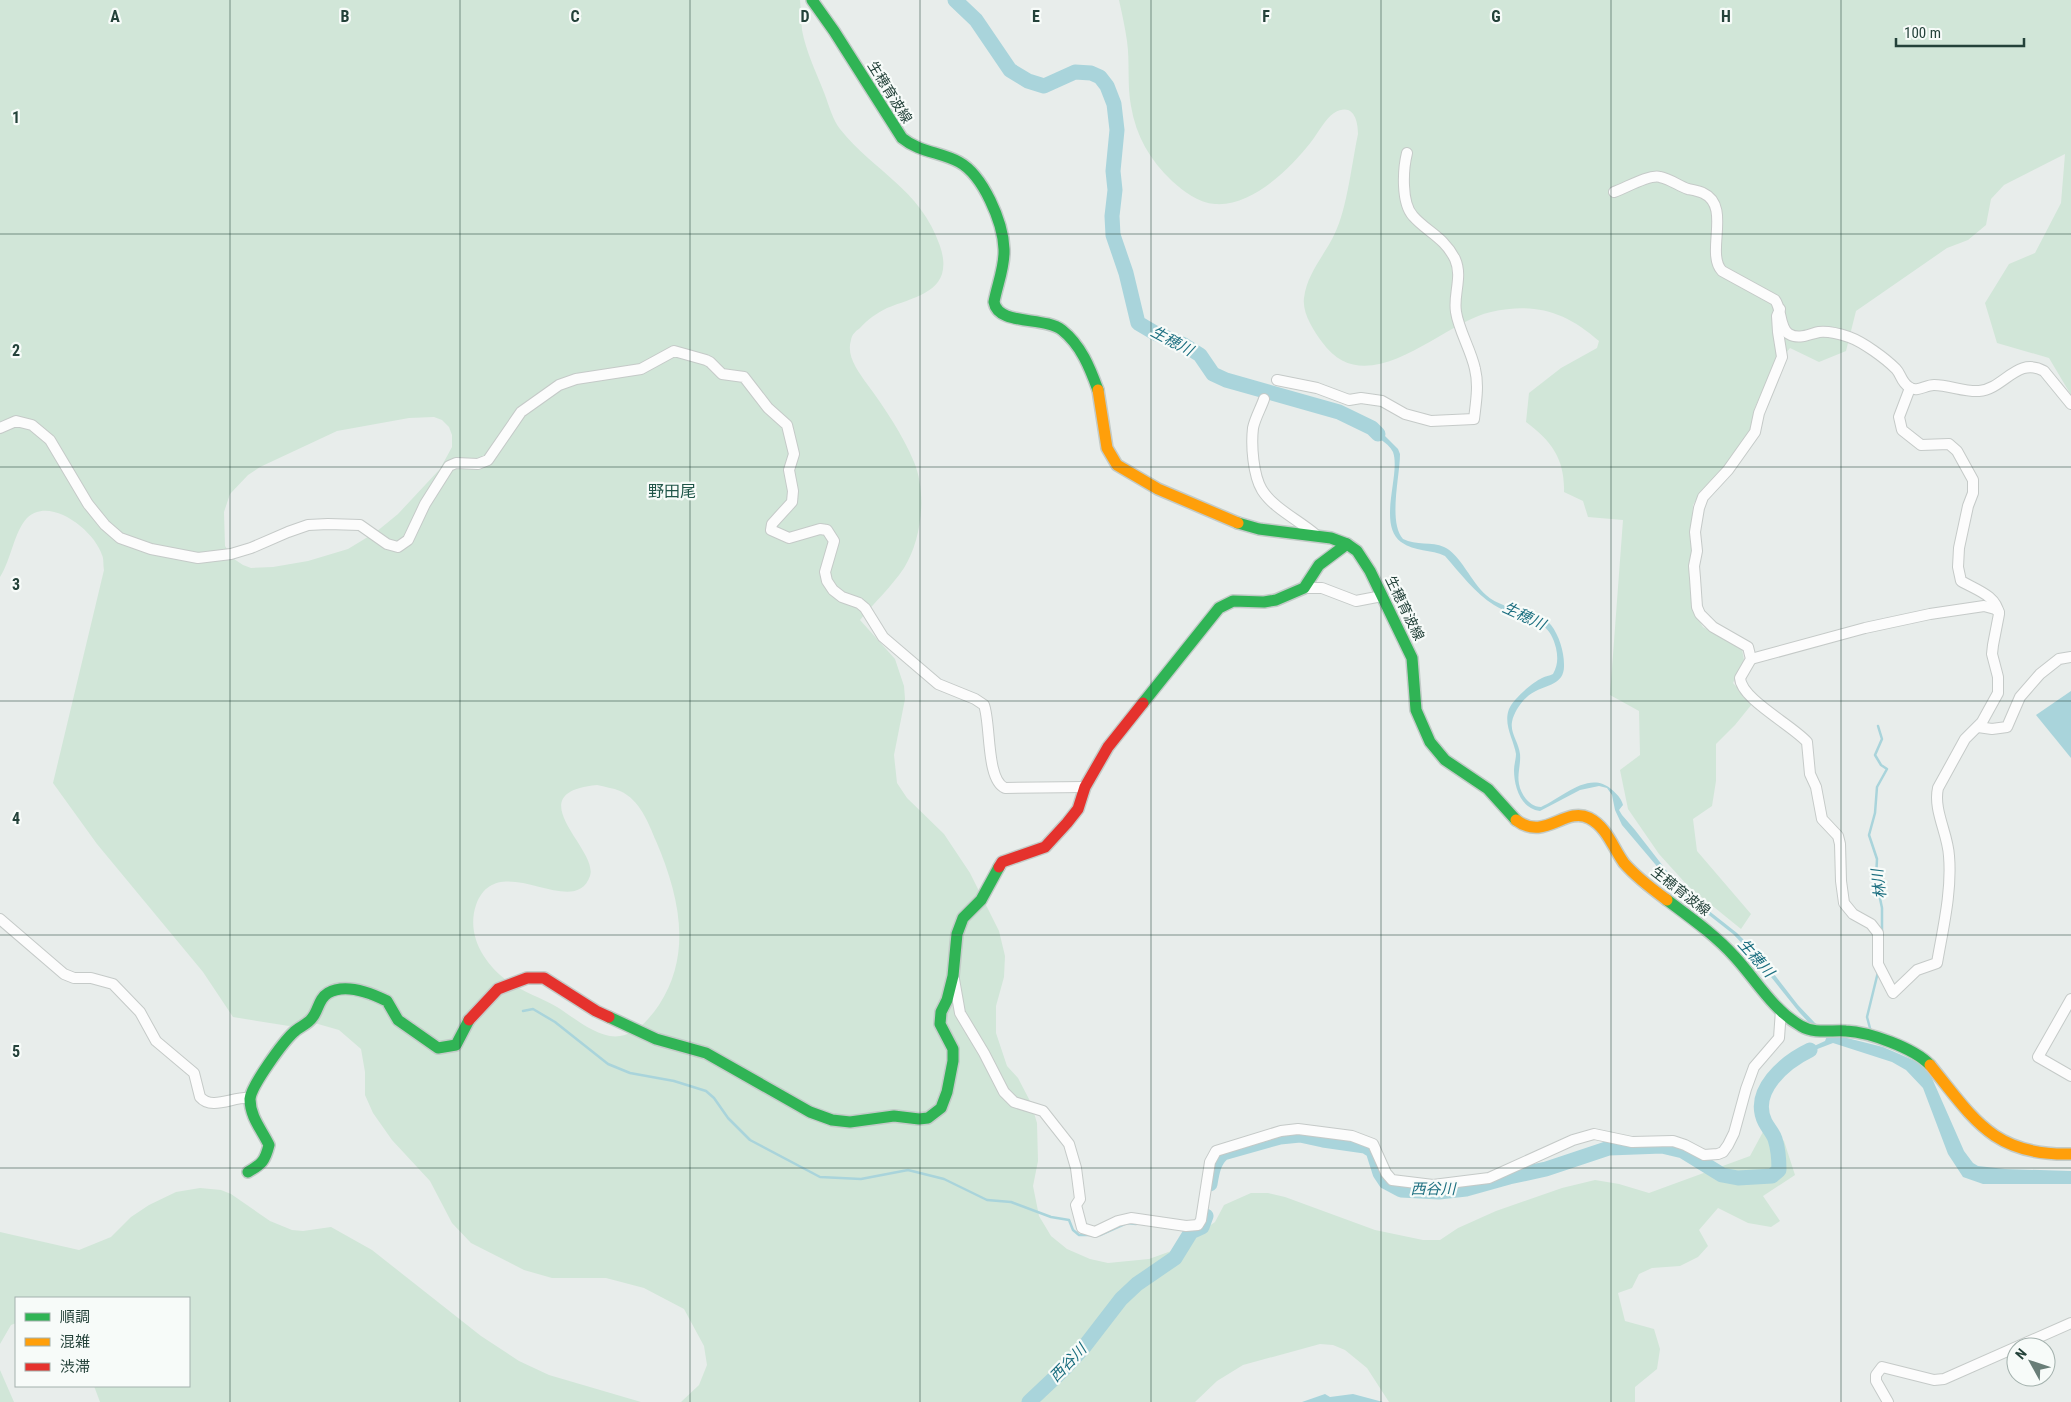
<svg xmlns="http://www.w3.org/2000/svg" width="2071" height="1402" viewBox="0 0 2071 1402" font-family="'Roboto Condensed','Noto Sans JP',sans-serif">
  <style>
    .green { fill: #d1e6d8; fill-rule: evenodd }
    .water { fill: #a9d4db }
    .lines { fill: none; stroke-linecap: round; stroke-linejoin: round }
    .stream { stroke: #a9d4db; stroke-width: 2.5 }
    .river { stroke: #a9d4db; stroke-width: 15 }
    .street-casing { stroke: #c5cac8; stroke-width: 12 }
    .fast-casing { stroke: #c3cbc8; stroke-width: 14 }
    .slow-casing { stroke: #c3cbc8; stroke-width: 14 }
    .jam-casing { stroke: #c3cbc8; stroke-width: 14 }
    .street { stroke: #fcfcfc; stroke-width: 10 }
    .fast { stroke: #30b455; stroke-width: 11 }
    .slow { stroke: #ff9f0a; stroke-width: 11 }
    .jam { stroke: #e5322d; stroke-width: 11 }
    .grid { fill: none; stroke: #24423a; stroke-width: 1; stroke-opacity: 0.55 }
    .labels { text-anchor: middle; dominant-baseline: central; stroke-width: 4.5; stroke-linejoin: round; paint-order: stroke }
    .street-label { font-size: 14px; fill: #24423a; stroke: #f7fbf9 }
    .water-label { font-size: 15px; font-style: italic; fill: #1c6f80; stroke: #f7fbf9 }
    .quarter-label { font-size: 16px; fill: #1f5548; stroke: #f7fbf9 }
    .grid-label { font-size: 16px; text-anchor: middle; font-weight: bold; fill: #24423a; stroke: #f7fbf9; stroke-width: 4.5; stroke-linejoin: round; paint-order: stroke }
  </style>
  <rect width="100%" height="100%" fill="#e8edeb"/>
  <g class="green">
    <path d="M0,0H800C801,10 801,20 802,30C806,52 817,74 825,95C829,106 833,120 840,129C874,172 920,188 940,246C955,291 917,296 887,308C877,313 868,319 860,328C856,331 852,334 851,340C846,356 858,371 867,384C884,407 903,435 914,462C927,493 922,539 904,568C892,586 874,603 860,620L895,659L904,686L905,699L894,755L897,783L907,798L944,834L970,873L999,931L1005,956L1004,977L996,1006V1033L1007,1066L1018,1078L1031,1103L1037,1123L1038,1161L1033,1186L1039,1216L1051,1236L1067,1249L1090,1259L1108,1263L1149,1259L1174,1250L1215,1222L1224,1205L1251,1193H1268L1285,1197L1375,1230L1423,1240H1440L1458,1228L1496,1211L1562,1188L1595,1180L1619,1184L1649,1193L1750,1156L1764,1130L1777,1134L1784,1141L1795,1175L1763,1196L1780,1221L1771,1227L1748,1223L1718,1208L1699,1230L1708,1246L1698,1257L1680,1266L1652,1268L1639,1274L1632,1288L1618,1293L1625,1321L1654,1329L1660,1349L1657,1369L1635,1387V1402H1389L1367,1368L1345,1350L1333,1345L1320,1344L1243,1365L1217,1381L1195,1402H681L699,1385L707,1365L704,1346L684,1309L644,1288L606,1278H552L524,1270L471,1243L452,1223L430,1181L392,1140L373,1113L365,1095V1072L361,1049L339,1030L311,1022L289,1026L233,1017L203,972L97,844L53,783L104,570C103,565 104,559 102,555C95,531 50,495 27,518C13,534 12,558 0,577ZM434,417L442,420L449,427L452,435V447L440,469L398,514L376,532L348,549L308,561L273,567L251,568L243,565L234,559L225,546L224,512L230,494L248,475L260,467L337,431L409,418ZM597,785C605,787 613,788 620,791C640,800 648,822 656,841C679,895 693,953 659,1005C649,1019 638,1033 620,1036C600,1040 573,1017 557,1007C542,998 523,992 509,982C484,964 466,935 476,905C497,846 574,922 590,876C599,849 516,793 597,785Z"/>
    <path d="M1119,0H2071V395L2049,358L1997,343L1985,303L2009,264L2035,253L2061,203L2065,154L2004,185L1991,199L1986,225L1968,240L1947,248L1856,311L1846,351L1819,362L1790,348L1771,372L1755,407L1750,433L1725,467L1701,491L1693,505L1690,581L1693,611L1703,627L1742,649L1744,660L1733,683L1752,704L1735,725L1716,744V781L1712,806L1693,819L1697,851L1751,914L1741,929L1688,886L1659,854L1628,809L1620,770L1640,755L1639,711L1610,695L1623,520L1588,517L1583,501L1564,492C1565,460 1552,441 1526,422L1529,393L1561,368L1597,348L1599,341C1566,312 1535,302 1491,312C1442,322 1368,406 1322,342C1314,331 1302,313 1304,298C1307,273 1325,255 1335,233C1347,209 1352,162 1358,134C1358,120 1353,102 1334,113C1325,119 1318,133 1311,142C1290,169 1251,207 1215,204C1199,203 1183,191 1172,181C1150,160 1136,136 1131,106C1127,85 1130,62 1127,41C1125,27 1122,14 1119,0Z"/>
    <path d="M200,1188L221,1190L231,1194L270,1221L292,1230L303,1231L331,1227L372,1250L481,1336L519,1361L549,1375L641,1402H100L94,1386H189V1298H16V1323L11,1325L0,1344V1232L79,1250L111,1237L131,1217L149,1205L176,1192Z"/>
    <path d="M0,1370L14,1402H0Z"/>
  </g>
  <g class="water">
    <path d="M1358,417L1374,425L1398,449L1400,454C1400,476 1388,522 1403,539C1416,546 1432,541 1444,547C1460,554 1472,583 1486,595C1503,611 1538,610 1551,625C1559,635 1564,652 1564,664C1565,685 1547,684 1534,692C1524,697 1514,711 1512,722C1510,733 1519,743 1520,754C1521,764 1517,774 1519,784C1521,795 1530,807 1541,807C1562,798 1589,770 1611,789C1617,794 1621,798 1623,805L1619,810L1622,815L1635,830L1680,888L1737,933L1760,956L1798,1005L1815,1023L1831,1034L1883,1047L1920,1063L1931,1076L1964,1151L1973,1163L1978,1166L2005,1169L2071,1171V1184H1983L1963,1177L1948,1154L1923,1088L1906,1070L1892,1062L1833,1043L1807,1053L1793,1062L1791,1060L1801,1052L1825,1041L1827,1036L1810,1024L1799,1012L1756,958L1733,934L1677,890L1622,825L1615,810L1612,795L1607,788L1599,786L1580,790L1540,811C1521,809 1514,787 1514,770C1514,765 1516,759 1516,754C1514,740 1503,725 1509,709C1513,699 1533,682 1542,678C1546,676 1549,676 1553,674C1558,665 1558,657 1556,648C1548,613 1518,620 1494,605C1475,593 1460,573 1445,556C1431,549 1415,552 1401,542C1377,524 1401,474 1393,452C1388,441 1372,436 1364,427C1362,424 1360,420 1358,417Z"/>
    <path d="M2071,691V758L2036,715Z"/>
    <path d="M1325,1394L1330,1397L1353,1394L1383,1402H1302Z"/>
  </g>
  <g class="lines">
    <g class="stream">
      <path d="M1878,726L1882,739L1875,755L1881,765L1887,769L1877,787L1875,813L1869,835L1877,859L1876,879L1882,908V933"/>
      <path d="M523,1011L533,1009L555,1022L608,1064L630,1073L674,1081L706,1091L714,1098L728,1118L750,1140L820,1177L861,1179L908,1170L944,1179L987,1200L1011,1202L1051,1217L1069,1220L1073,1230L1079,1235H1100L1127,1223L1136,1224"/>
      <path d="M1871,1032L1867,1017L1878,972"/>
      <path d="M1184,1231L1191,1232"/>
    </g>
    <g class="river">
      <path d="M955,0L976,20L1010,70L1028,81L1044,86L1075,72L1091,73L1100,77L1107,86L1114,104L1117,130L1113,171L1115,190L1112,216L1113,235L1126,273L1138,323L1155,333L1184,345L1200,355L1213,374L1226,380L1339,412L1372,428L1378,434"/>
      <path d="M1210,1184C1212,1172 1214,1160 1223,1153L1280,1137L1300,1135L1323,1140L1365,1146L1373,1151L1380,1173L1386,1182L1401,1190L1439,1192L1466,1189L1509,1177L1546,1169L1609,1148L1662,1146L1683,1151L1722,1175L1738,1178L1772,1176L1779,1170C1779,1161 1778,1148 1775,1139C1773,1133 1768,1128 1765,1122C1750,1091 1785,1062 1810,1050"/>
      <path d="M1029,1402L1065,1368L1084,1347L1121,1299L1137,1284L1175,1258L1191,1232L1202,1227L1206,1216"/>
    </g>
    <g class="street-casing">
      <g id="street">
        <path d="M1614,192C1626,188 1649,174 1660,177C1670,179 1679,186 1688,189C1693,190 1699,191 1703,193C1732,206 1705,253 1722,271L1775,300C1782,309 1779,328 1789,334C1799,340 1809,334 1819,332C1828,331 1840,334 1849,337C1863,342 1885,358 1896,369C1901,374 1901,382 1909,387C1917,393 1925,385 1934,385C1949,385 1964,392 1979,391C2004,389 2017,356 2044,371L2071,404"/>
        <path d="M1780,309L1777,316L1778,332L1782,357L1759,413L1755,432L1728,470L1703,497L1699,508L1695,532L1697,551L1694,566L1695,578L1697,607L1700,614L1713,627L1748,647L1751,659L1740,678C1741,699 1792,725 1807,742L1810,774L1816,787L1822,819L1838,836L1840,844L1841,881L1844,903L1853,914L1871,924L1878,933V964L1893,993L1917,970L1937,963C1943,928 1952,891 1949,856C1948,834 1933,810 1938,788L1965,739L1982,722L1998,693V677L1992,654L1993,645L1999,614C1996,595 1976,590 1961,581L1958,567L1959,548L1968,506L1973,493V480L1957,451L1949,444L1921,445L1902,430L1899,417L1910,388"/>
        <path d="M1277,380L1317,388L1349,400L1361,398L1382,401L1405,414L1431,421L1474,419C1476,402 1479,385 1475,369C1471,350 1459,331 1456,312C1453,294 1463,277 1455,259C1444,237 1427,232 1413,216C1401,203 1403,169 1407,153"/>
        <path d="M1264,399C1261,408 1255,418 1253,428C1251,445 1253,475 1262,490C1274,509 1299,520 1316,535"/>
        <path d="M0,428L16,421L32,425L50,440L88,504L105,525L120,538L151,549L198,558L231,554L251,548L288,532L308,525L328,524L360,525L387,544L398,547L408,540L425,504L449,466L456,463L478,464L488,460L521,412L559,385L576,379L641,369L674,351L706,360L710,362L722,374L744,377L768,408L787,425L794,454L789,470L793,491L792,502L772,524L771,530L789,538L820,529L827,530L834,541L825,572L827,581L833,590L842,597L859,603L865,608L883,637L938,684L975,699L984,705C991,724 986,780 1005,788L1085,787"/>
        <path d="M1304,588H1322L1356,601L1382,596"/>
        <path d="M1751,659L1865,628L1930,614L1984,606L1995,609L1999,612"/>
        <path d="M1978,727L1992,729L2007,727L2020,697L2040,674L2059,659L2071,657"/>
        <path d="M0,919L64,974L74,978H91L113,984L140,1012L156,1041L194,1073L200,1097C212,1111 234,1096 250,1098"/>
        <path d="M954,979L960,1013L984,1053L1004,1092L1014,1102L1043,1111L1069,1144L1076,1168L1080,1199L1076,1205L1082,1228L1095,1232L1118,1221L1131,1218L1186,1226L1198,1225L1201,1220L1210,1162L1216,1151L1281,1131L1298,1129L1352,1136L1373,1144L1386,1173L1392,1180L1433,1185L1489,1178L1573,1140L1594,1134L1632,1142L1673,1141L1685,1145L1704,1155L1718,1154L1723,1152L1728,1145L1734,1133L1746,1089L1754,1067L1779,1038L1781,1010"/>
        <path d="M2071,999L2038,1057L2071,1076"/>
        <path d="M1888,1402L1876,1381V1375L1882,1367L1934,1380L1944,1379L2071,1323"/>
      </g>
    </g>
    <g class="fast-casing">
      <g id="fast">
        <path d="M812,0L834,31L902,138C919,152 940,152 959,162C983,175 1003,222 1004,249C1005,267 997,285 994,302C998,326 1044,316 1062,330C1081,345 1090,368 1098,390"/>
        <path d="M1238,523L1259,529L1331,538L1347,544L1357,551L1370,571L1412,658L1416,710L1430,742L1445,760L1488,789L1516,820"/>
        <path d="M1143,703L1219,608L1233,601L1264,602L1276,600L1304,588L1319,565L1347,544"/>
        <path d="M1667,900C1691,918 1715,935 1735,957C1756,980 1773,1010 1801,1026C1814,1034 1831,1030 1846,1031C1869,1032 1914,1048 1930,1065"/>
        <path d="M609,1017L656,1039L706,1053L810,1112L832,1120L850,1122L894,1116L919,1119L928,1118L941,1108L947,1092L953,1061V1049L940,1024L941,1012L947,1000L953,976L957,934L963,918L981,900L999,867"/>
        <path d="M248,1172C262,1164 265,1161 269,1145C262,1130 250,1117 250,1099C251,1086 283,1042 294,1032C299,1027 308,1024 312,1018C319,1010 318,999 328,993C345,983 371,993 387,1001L398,1020L438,1048L456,1045L469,1020"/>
      </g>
    </g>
    <g class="slow-casing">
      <g id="slow">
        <path d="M1098,390L1107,448L1117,465L1158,489L1238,523"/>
        <path d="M1516,820C1545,842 1565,806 1589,818C1607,827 1613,848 1624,863C1636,877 1652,889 1667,900"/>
        <path d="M1930,1065C1974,1119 1993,1156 2071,1154"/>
      </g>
    </g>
    <g class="jam-casing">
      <g id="jam">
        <path d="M999,867L1002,862L1045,847L1067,823L1078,809L1085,787L1108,747L1143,703"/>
        <path d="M469,1020L498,989L527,978H544L596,1011L609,1017"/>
      </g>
    </g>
    <use href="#street" class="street"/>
    <use href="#fast" class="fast"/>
    <use href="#slow" class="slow"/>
    <use href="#jam" class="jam"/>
  </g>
  <path class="grid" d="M230,0V1402M460,0V1402M690,0V1402M920,0V1402M1151,0V1402M1381,0V1402M1611,0V1402M1841,0V1402M0,234H2071M0,467H2071M0,701H2071M0,935H2071M0,1168H2071"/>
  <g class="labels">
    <g class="street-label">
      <text transform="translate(890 92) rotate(58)">生穂育波線</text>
      <text transform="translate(1405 608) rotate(64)">生穂育波線</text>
      <text transform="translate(1681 891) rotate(38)">生穂育波線</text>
    </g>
    <g class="water-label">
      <text transform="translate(1172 341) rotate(28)">生穂川</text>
      <text transform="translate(1524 616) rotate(25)">生穂川</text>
      <text transform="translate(1879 884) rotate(-97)">林川</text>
      <text transform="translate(1756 958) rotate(48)">生穂川</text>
      <text x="1433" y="1189">西谷川</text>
      <text transform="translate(1068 1363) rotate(-46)">西谷川</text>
    </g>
    <g class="quarter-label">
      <text x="672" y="491">野田尾</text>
    </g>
  </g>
  <g class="grid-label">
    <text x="115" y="22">A</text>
    <text x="345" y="22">B</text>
    <text x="575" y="22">C</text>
    <text x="805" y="22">D</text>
    <text x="1036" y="22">E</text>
    <text x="1266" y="22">F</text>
    <text x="1496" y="22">G</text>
    <text x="1726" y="22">H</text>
    <text x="16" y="123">1</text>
    <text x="16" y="356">2</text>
    <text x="16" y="590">3</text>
    <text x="16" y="824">4</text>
    <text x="16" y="1057">5</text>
  </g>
  <rect x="15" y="1297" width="175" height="90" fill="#f7fbf9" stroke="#a3b1ad"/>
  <rect x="25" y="1313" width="25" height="8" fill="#30b455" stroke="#a3b1ad"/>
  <text x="60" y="1322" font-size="15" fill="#24423a">順調</text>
  <rect x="25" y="1338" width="25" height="8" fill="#ff9f0a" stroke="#a3b1ad"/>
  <text x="60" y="1347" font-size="15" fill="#24423a">混雑</text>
  <rect x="25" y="1363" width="25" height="8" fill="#e5322d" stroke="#a3b1ad"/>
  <text x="60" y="1372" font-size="15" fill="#24423a">渋滞</text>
  <g transform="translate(2031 1362) rotate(310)"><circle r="24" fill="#f7fbf9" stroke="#a3b1ad"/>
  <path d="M0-4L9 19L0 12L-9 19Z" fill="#697e78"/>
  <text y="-8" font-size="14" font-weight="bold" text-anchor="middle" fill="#24423a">N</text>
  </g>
  <path d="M1896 38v8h128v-8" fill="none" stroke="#24423a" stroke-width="2.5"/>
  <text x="1904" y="38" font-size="15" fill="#24423a" stroke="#f7fbf9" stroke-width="4" paint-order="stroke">100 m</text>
</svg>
